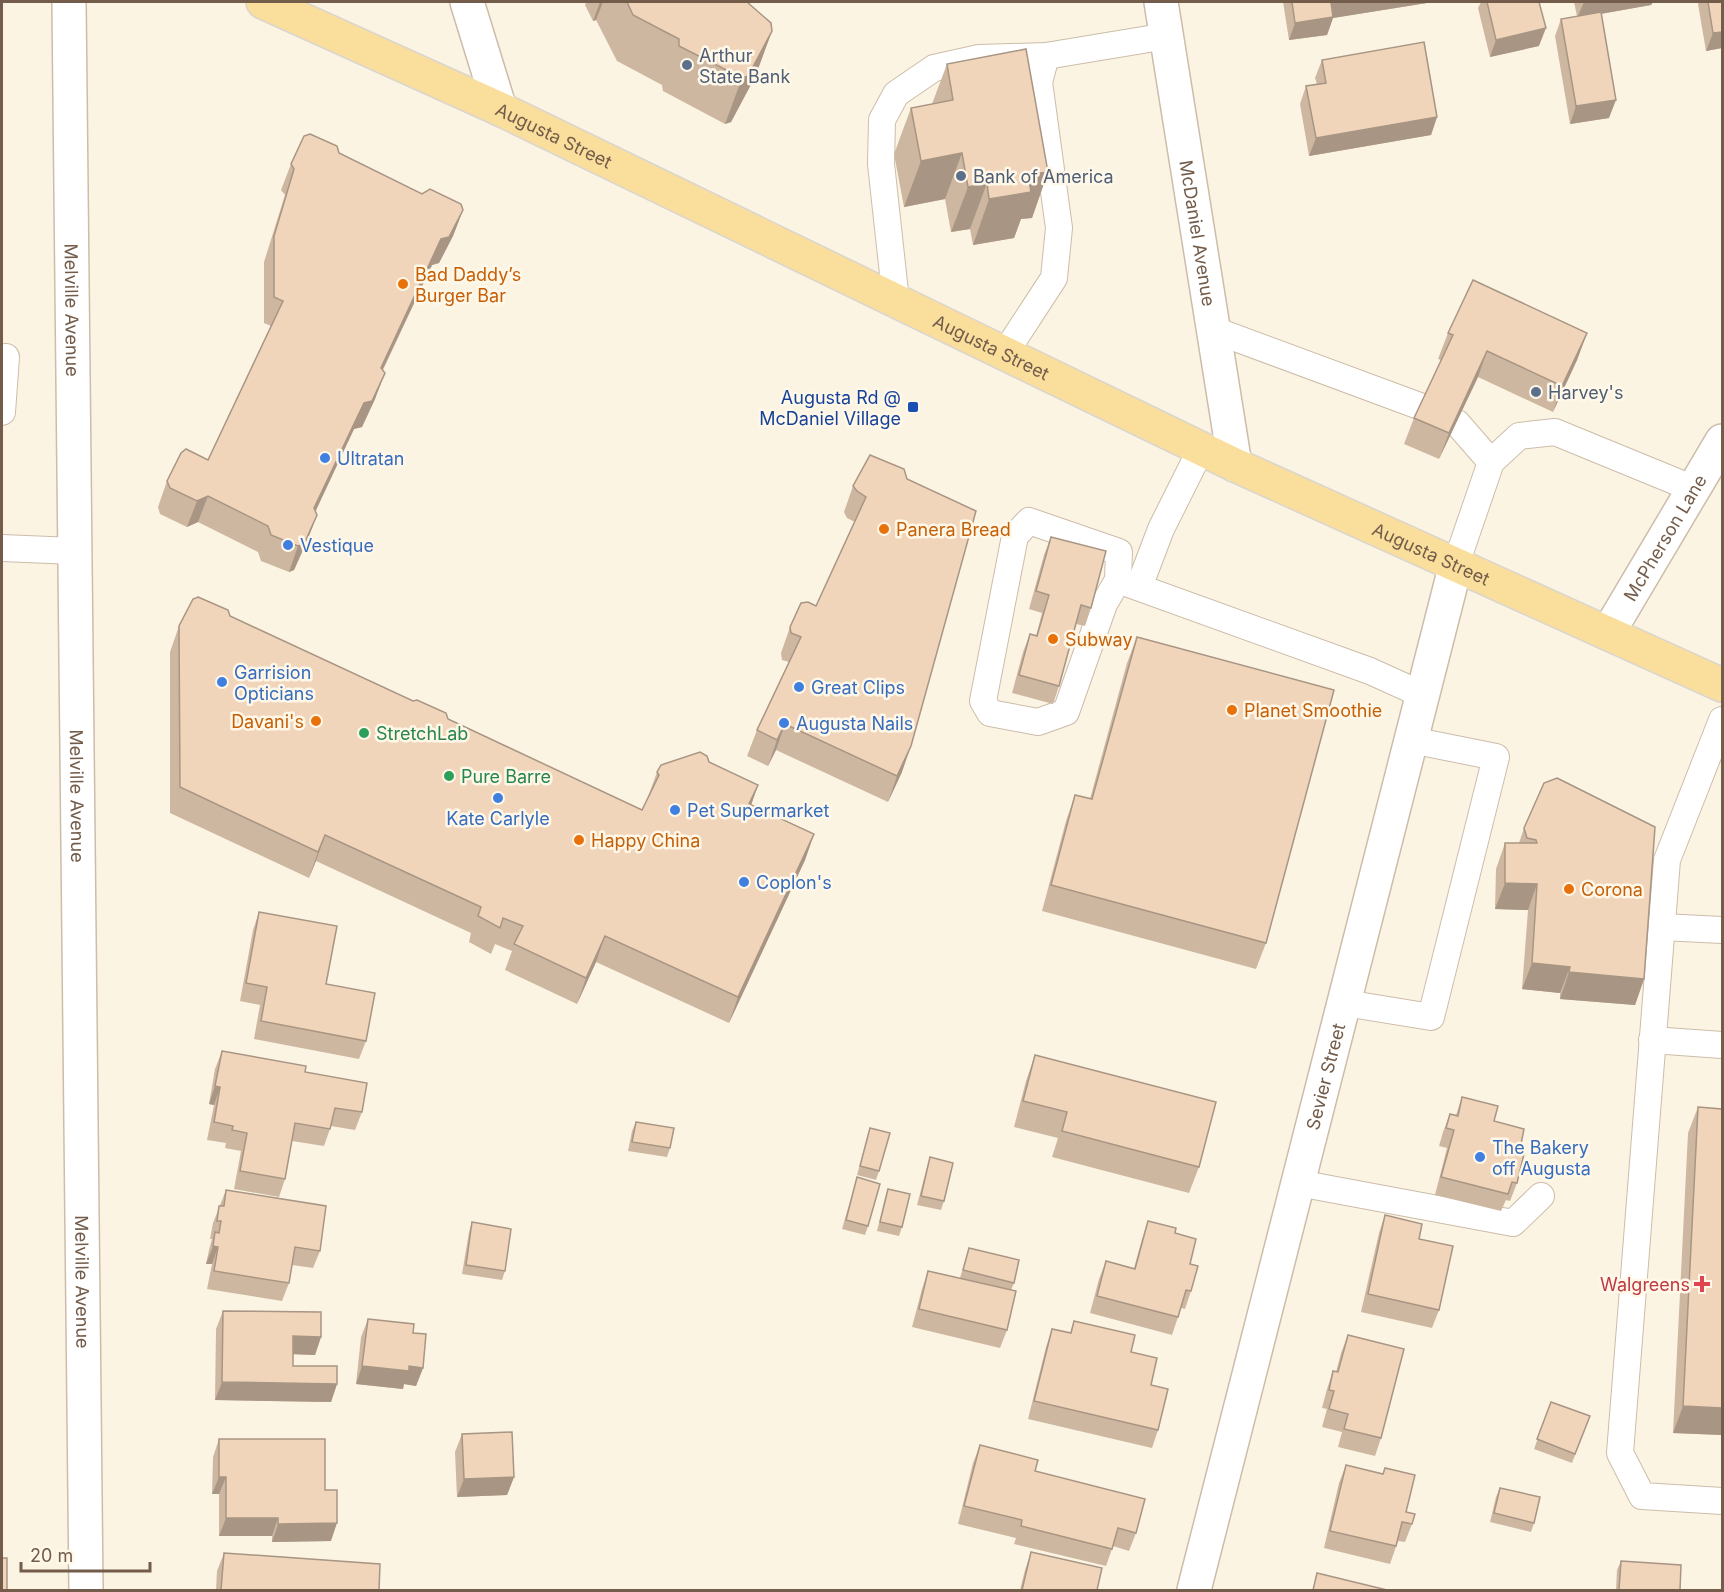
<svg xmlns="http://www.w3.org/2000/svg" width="1724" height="1592" viewBox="0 0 1724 1592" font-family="Inter,sans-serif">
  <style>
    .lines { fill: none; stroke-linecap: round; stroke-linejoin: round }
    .service-casing { stroke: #cdbcaa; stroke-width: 28 }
    .minor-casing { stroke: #cdbcaa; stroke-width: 36 }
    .tertiary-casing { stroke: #cdbcaa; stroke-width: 36 }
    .primary-casing { stroke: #dbd5d0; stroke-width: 36 }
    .service { stroke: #fff; stroke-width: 26 }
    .minor { stroke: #fff; stroke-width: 33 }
    .tertiary { stroke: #fff; stroke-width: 33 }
    .primary { stroke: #f9de9c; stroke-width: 33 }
    .wall { fill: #ceb7a1 }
    .shaded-wall { fill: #a89583 }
    .building { fill: #f0d5bb; stroke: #a89583; stroke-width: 1.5 }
    .service-dot { fill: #5c6f8a; stroke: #fff8e9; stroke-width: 2 }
    .food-dot { fill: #e8710a; stroke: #fff8e9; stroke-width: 2 }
    .transit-dot { fill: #1a4fb4; stroke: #fff8e9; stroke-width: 2 }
    .shop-dot { fill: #3f7fe0; stroke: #fff8e9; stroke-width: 2 }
    .leisure-dot { fill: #2e9e5b; stroke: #fff8e9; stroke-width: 2 }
    .health-dot { fill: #e0444e; stroke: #fff8e9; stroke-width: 2 }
    .labels { text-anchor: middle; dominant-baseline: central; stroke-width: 5; stroke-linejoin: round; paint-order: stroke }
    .service-label { font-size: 18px; fill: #4e5e75; stroke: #fff8e9; text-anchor: start }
    .street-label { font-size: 18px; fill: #735c4a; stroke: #fff8e9 }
    .food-label { font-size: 18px; fill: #c56008; stroke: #fff8e9; text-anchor: start }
    .transit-label { font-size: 18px; fill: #164399; stroke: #fff8e9; text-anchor: end }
    .shop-label { font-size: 18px; fill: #366cbe; stroke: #fff8e9; text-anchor: start }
    .leisure-label { font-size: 18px; fill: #27864d; stroke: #fff8e9; text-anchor: start }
    .health-label { font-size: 18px; fill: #be3a42; stroke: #fff8e9; text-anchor: end }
  </style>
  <rect width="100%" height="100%" fill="#fcf4e3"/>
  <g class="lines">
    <g class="service-casing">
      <g id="service">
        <path d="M896,301L881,164L882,120L896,94L934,68L979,58L1046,56L1167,36"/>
        <path d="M1214,330L1422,407"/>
        <path d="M1005,353L1054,278L1059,228L1039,82L1046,56"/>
        <path d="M2,412L6,357"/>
        <path d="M1457,423L1491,462"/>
        <path d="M1029,521L1119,552L1118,580L1104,604L1066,712L1038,722L990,713L983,701L1015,536Z"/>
        <path d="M2,548L74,551"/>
        <path d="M1456,564L1491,462L1519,436L1555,432L1694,489"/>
        <path d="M1118,580L1370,671L1423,695"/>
        <path d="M1139,587L1161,529L1201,449"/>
        <path d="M1722,720L1667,860L1620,1453L1642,1496L1722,1501"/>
        <path d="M1662,927L1722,930"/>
        <path d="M1345,1003L1431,1017L1496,757L1411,740"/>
        <path d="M1652,1040L1722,1045"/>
        <path d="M1298,1183L1513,1223L1541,1196"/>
      </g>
    </g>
    <g class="minor-casing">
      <g id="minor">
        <path id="s1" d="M69,2L86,1590"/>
        <path d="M467,2L500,109"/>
        <path id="s2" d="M1608,633L1722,441"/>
        <path id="s3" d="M1194,1590L1456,564"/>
      </g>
    </g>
    <g class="tertiary-casing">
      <g id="tertiary">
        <path id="s4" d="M1161,2L1235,465"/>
      </g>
    </g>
    <g class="primary-casing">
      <g id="primary">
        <path id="s5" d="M263,2L500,109L1235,465L1722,685"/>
      </g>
    </g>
    <use href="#service" class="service"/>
    <use href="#minor" class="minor"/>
    <use href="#tertiary" class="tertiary"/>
    <use href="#primary" class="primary"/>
  </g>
  <g class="wall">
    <path d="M586,2H747L772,31L755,77L731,122L725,124L663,91L662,85L617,61L596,20L593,21L585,5Z"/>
    <path d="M1283,2H1427V3L1333,18L1327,35L1289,40Z"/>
    <path d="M1481,2H1539V46L1490,57L1478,8Z"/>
    <path d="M1574,2H1653L1651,5L1601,14L1609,118L1570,124L1555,36L1561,19L1577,16Z"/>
    <path d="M1699,2H1722V48L1706,51L1698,4Z"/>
    <path d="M1322,60L1437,117L1431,135L1309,156L1300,104L1306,86L1317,84L1315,78Z"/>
    <path d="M947,64L1048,172L1032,218L1021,219L1014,238L973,245L970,229L951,232L945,199L904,207L894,154L911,108L932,104Z"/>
    <path d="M339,153L422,194L463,210L453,236L439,263L432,265L383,370L375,399L362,427L354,429L315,511L317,515L307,541L294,570L289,572L261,561L258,552L198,522L187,527L160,514L158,507L167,481L208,460L271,326L264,323V262L285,195L281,190L291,164Z"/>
    <path d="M1448,333H1587L1577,360L1553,412L1478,377L1439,459L1404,444L1414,418L1441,360L1438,359Z"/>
    <path d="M870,455L902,772L888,802L776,750L768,766L747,756L757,730L789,662L782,660L781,653L790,627L816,606L855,522L847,518L844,512L853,486Z"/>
    <path d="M1051,537L1091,608L1085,626L1076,624L1059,686L1053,704L1012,693L1023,652L1030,634L1036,636L1042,613L1029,609L1044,555Z"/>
    <path d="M230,616L642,810L648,797L657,772L709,762L758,785L751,805L814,834L805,860L729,1023L596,962L577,1004L505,970L512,951L495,944L491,954L469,942L471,933L316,861L309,878L170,813V652L179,626Z"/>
    <path d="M1137,637L1266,943L1256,969L1042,911L1066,821L1075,795L1090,799L1127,663Z"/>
    <path d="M1544,783L1644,979L1635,1005L1560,999V993L1522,989L1528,910L1495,909L1496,869L1505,843H1519L1524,828Z"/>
    <path d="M259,912L326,984L366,1041L359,1059L254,1039L260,1005L240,1001L253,930Z"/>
    <path d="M222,1051L305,1072L362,1112L355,1130L331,1126L324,1146L292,1141L285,1179L279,1197L234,1189L241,1151L225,1148L226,1143L207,1140L214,1105L209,1104L215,1069Z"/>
    <path d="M1035,1055L1199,1167L1189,1193L1052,1157L1058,1138L1014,1127L1026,1081Z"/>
    <path d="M1462,1097L1494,1121L1520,1149L1517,1183L1510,1201L1506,1200L1501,1211L1435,1195L1447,1148L1439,1146L1443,1132L1450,1114L1456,1115Z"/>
    <path d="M1698,1107L1722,1435L1673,1433L1688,1133Z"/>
    <path d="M636,1122L670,1148L667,1157L628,1151L632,1131Z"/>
    <path d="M870,1128L879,1171L876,1180L857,1175Z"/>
    <path d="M930,1157L944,1201L941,1210L917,1205L927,1167Z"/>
    <path d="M857,1177L868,1226L865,1235L842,1229Z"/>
    <path d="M888,1189L902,1227L899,1236L877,1231L885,1198Z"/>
    <path d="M226,1190L320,1251L313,1268L292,1265L289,1283L282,1301L207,1289L212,1264H206L209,1250L212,1239H210L213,1223Z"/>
    <path d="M1385,1215L1419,1239L1439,1310L1432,1328L1361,1312L1379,1233Z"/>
    <path d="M1148,1221L1175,1233L1190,1264L1191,1291L1185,1309L1181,1308L1172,1335L1090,1313L1099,1279L1106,1261L1134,1268L1142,1239Z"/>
    <path d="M472,1222L505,1271L502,1280L462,1274L469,1232Z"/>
    <path d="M969,1248L1014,1283L1011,1290L1007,1330L1000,1348L912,1327L922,1289L928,1271L960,1278Z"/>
    <path d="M223,1311L321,1337L315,1355L293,1354V1366L337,1384L331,1402L215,1400L216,1329Z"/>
    <path d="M368,1319L413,1333L423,1368L416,1386L404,1384L403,1389L356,1384L361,1337Z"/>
    <path d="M1074,1321L1131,1352L1158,1430L1152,1448L1028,1419L1046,1347L1052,1329L1070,1333Z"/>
    <path d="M1348,1335L1381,1438L1375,1456L1338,1447L1342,1432L1322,1427L1327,1409L1322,1408L1327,1389L1333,1371L1336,1372L1341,1353Z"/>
    <path d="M1551,1402L1590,1416L1572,1463L1534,1449Z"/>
    <path d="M462,1434L514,1477L507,1495L457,1497L455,1452Z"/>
    <path d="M219,1439L325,1490L331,1541L272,1542V1536H219V1494H212L213,1457Z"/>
    <path d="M980,1445L1035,1471L1136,1533L1129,1551L1113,1546L1106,1566L1014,1544L1016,1538L958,1524L973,1463Z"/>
    <path d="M1346,1465L1406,1512L1412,1524L1405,1542L1398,1541L1390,1564L1324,1548L1339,1483Z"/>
    <path d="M1500,1488L1534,1523L1531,1532L1490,1522L1496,1497Z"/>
    <path d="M1031,1552L1097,1590H1100H1020L1025,1570Z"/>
    <path d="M224,1553L379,1590H216L217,1571Z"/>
    <path d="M1621,1561L1680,1590H1616L1617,1570Z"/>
  </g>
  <g class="shaded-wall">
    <path d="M600,2H603L596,20L593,21Z"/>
    <path d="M1331,2H1427V3L1333,18L1327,35L1289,40L1295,23Z"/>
    <path d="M1584,2H1653L1651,5L1577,18Z"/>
    <path d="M1546,28L1539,46L1490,57L1496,40Z"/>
    <path d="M772,31L755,77L731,122L725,124L742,78Z"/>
    <path d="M1722,32V48L1706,51L1713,33Z"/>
    <path d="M1616,100L1609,118L1570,124L1576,106Z"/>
    <path d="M1437,117L1431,135L1309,156L1316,138Z"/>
    <path d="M962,153L945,199L904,207L921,161Z"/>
    <path d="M1048,172L1032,218L1021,219L1014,238L973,245L989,199L1028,175Z"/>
    <path d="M987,183L970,229L951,232L968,187Z"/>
    <path d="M463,210L453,236L439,263L432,265L371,394L381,368L441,239Z"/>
    <path d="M1587,333L1577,360L1553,412L1562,386Z"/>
    <path d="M1487,351L1478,377L1439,459L1449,433Z"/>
    <path d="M385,373L375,399L362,427L354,429L305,534L314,508L364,403Z"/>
    <path d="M208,496L198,522L187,527L197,501Z"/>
    <path d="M317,515L307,541L294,570L289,572L298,546Z"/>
    <path d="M785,724L776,750L768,766L777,740Z"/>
    <path d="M911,746L902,772L888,802L897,776Z"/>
    <path d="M758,785L749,811V804Z"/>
    <path d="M814,834L805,860L729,1023L738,997Z"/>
    <path d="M325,835L316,861L309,878L318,852Z"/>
    <path d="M1505,883L1537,884L1528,910L1495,909Z"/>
    <path d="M605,936L596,962L577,1004L586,978Z"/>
    <path d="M1532,963L1570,967L1560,993L1522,989Z"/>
    <path d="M1569,972L1644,979L1635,1005L1560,999Z"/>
    <path d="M215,1086L220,1087L214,1105L209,1104Z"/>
    <path d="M213,1246L218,1247L212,1264H206Z"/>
    <path d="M293,1336L321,1337L315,1355L287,1354Z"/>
    <path d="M362,1366H409L423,1368L416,1386L404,1384L403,1389L356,1384Z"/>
    <path d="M222,1382L337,1384L331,1402L215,1400Z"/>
    <path d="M1683,1406L1722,1408V1435L1673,1433Z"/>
    <path d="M219,1477H226L219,1494H212Z"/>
    <path d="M514,1477L507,1495L457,1497L464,1479Z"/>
    <path d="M226,1518H278L272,1536H219Z"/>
    <path d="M337,1523L331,1541L272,1542L278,1524Z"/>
  </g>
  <g class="building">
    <path d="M627,2H747L771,23L772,31L748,76L742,78L679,46V39L633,15Z"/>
    <path d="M1292,2H1334H1331L1333,17L1295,23Z"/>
    <path d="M1487,2H1539L1546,28L1496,40Z"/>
    <path d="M1708,2H1722V32L1713,33Z"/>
    <path d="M1601,12L1616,100L1576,106L1561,19Z"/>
    <path d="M1424,42L1437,117L1316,138L1306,86L1326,83L1322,60Z"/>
    <path d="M1026,49L1048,172L1028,175L1031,192L989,199L987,183L968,187L962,153L921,161L911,108L953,100L947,64Z"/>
    <path d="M310,134L337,146L339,153L422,194L430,189L461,204L463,210L449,237L441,239L381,368L385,373L372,401L364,403L314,508L317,515L304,544L298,546L271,535L268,526L208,496L197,501L170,488L167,481L181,453L186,449L208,460L283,301L274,297V236L294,169L291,164L304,136Z"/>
    <path d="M1473,280L1587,333L1562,386L1487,351L1449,433L1414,418L1453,335L1448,333Z"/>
    <path d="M870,455L904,469L907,479L976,511L911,746L897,776L785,724L777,740L757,730L801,637L791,633L790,627L801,603L808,602L816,606L866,497L857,491L853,486Z"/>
    <path d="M1051,537L1106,551L1091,608L1081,605L1059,686L1019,675L1030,634L1037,636L1049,595L1036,591Z"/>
    <path d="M198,597L228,610L230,616L413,701L417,700L446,713L448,719L642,810L659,775L657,772L661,765L700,752L707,756L709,762L758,785L749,804L814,834L738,997L605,936L586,978L514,944L523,926L503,918L500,928L478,916L481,907L325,835L318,852L180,787L179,626L193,599Z"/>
    <path d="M1137,637L1334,690L1266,943L1051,885L1075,795L1092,799Z"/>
    <path d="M1557,778L1655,827L1644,979L1569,972L1570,967L1532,963L1537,884L1505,883V843H1537L1536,840L1527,838L1524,828L1544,783Z"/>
    <path d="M259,912L337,926L326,984L375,993L366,1041L261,1021L267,987L246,983Z"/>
    <path d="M222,1051L306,1066L305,1072L367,1083L362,1112L335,1108L330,1129L295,1123L285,1179L240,1171L247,1133L232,1130L233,1126L214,1122L220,1087L215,1086Z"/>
    <path d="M1035,1055L1216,1102L1199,1167L1062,1131L1067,1112L1023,1101Z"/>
    <path d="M1462,1097L1498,1106L1494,1121L1524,1129L1520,1149L1525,1150L1517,1183L1512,1182L1508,1194L1441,1177L1454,1130L1446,1128L1450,1114L1458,1116Z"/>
    <path d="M1698,1107L1722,1109V1408L1683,1406Z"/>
    <path d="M636,1122L674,1128L670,1148L632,1142Z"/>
    <path d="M870,1128L890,1133L879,1171L860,1166Z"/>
    <path d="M930,1157L953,1163L944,1201L921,1196Z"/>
    <path d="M857,1177L880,1184L868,1226L846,1220Z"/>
    <path d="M888,1189L910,1194L902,1227L880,1222Z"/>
    <path d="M226,1190L326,1206L320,1251L295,1247L289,1283L214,1271L218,1247L213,1246L215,1232L219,1233L221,1221H217L219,1206H224Z"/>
    <path d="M1385,1215L1422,1224L1419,1239L1453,1246L1439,1310L1368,1294Z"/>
    <path d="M1148,1221L1176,1228L1175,1233L1196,1239L1190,1264L1198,1266L1191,1291L1186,1290L1178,1317L1097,1296L1106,1261L1135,1269Z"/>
    <path d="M472,1222L511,1229L505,1271L466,1265Z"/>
    <path d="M969,1248L1019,1260L1014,1283L963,1270Z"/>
    <path d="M928,1271L1016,1291L1007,1330L919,1309Z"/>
    <path d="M223,1311L321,1312V1337L293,1336V1366H337V1384L222,1382Z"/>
    <path d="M368,1319L414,1324L413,1333L426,1334L423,1368L409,1366V1371L362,1366Z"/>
    <path d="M1074,1321L1135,1335L1131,1352L1157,1358L1151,1385L1168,1389L1158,1430L1034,1401L1052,1329L1071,1333Z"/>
    <path d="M1348,1335L1404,1349L1381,1438L1344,1429L1348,1414L1329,1409L1334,1391L1329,1390L1333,1371L1338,1372Z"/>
    <path d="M1551,1402L1590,1416L1575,1454L1537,1439Z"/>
    <path d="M512,1432L514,1477L464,1479L462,1434Z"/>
    <path d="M219,1439H325V1490H337V1523L278,1524V1518H226V1477H219Z"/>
    <path d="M980,1445L1038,1460L1035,1471L1145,1499L1136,1533L1118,1528L1112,1549L1021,1526L1022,1520L964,1506Z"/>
    <path d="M1346,1465L1383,1474L1385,1468L1415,1475L1406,1512L1415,1514L1412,1524L1402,1522L1396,1546L1330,1531Z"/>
    <path d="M1500,1488L1540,1497L1534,1523L1494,1513Z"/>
    <path d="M1031,1552L1102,1568L1097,1590H1100H1022Z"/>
    <path d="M224,1553L380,1564L379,1590H221Z"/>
    <rect x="2" y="1558" width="5" height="32"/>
    <path d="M1621,1561L1681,1565L1680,1590H1619Z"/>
    <path d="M1317,1573L1387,1590H1313Z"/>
  </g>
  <g class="service-dot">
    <circle cx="687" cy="65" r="6"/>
    <circle cx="961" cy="176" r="6"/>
    <circle cx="1536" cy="392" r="6"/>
  </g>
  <g class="food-dot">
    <circle cx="403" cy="284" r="6"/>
    <circle cx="884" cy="529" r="6"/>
    <circle cx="1053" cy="639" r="6"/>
    <circle cx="1232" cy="710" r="6"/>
    <circle cx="316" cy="721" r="6"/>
    <circle cx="579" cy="840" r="6"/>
    <circle cx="1569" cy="889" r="6"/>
  </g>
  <rect class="transit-dot" x="907" y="401" width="12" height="12" rx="3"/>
  <g class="shop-dot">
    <circle cx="325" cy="458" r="6"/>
    <circle cx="288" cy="545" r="6"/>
    <circle cx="222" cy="682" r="6"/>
    <circle cx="799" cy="687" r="6"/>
    <circle cx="784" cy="723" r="6"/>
    <circle cx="498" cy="798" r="6"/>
    <circle cx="675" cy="810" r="6"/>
    <circle cx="744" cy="882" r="6"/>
    <circle cx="1480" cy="1157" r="6"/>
  </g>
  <g class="leisure-dot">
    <circle cx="364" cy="733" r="6"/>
    <circle cx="449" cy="776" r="6"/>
  </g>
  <path class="health-dot" d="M1699 1275h6v6h6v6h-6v6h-6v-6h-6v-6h6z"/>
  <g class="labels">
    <g class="service-label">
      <text x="699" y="55">Arthur<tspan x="699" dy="21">State Bank</tspan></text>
      <text x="973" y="176">Bank of America</text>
      <text x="1548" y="392">Harvey's</text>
    </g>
    <g class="street-label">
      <text stroke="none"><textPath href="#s5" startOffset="320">Augusta Street</textPath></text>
      <text stroke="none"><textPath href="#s4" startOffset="234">McDaniel Avenue</textPath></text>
      <text stroke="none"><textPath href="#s1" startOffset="308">Melville Avenue</textPath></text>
      <text stroke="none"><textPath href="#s5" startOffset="806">Augusta Street</textPath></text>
      <text stroke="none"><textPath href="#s2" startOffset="111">McPherson Lane</textPath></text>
      <text stroke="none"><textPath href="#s5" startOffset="1292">Augusta Street</textPath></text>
      <text stroke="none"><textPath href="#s1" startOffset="794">Melville Avenue</textPath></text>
      <text stroke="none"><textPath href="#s3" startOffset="530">Sevier Street</textPath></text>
      <text stroke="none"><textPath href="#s1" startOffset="1280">Melville Avenue</textPath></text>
    </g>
    <g class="food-label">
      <text x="415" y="274">Bad Daddy’s<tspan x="415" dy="21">Burger Bar</tspan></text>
      <text x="896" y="529">Panera Bread</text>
      <text x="1065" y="639">Subway</text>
      <text x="1244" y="710">Planet Smoothie</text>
      <text x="304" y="721" text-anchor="end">Davani's</text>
      <text x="591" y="840">Happy China</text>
      <text x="1581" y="889">Corona</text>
    </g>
    <g class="transit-label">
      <text x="901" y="397">Augusta Rd @<tspan x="901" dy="21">McDaniel Village</tspan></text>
    </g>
    <g class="shop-label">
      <text x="337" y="458">Ultratan</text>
      <text x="300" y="545">Vestique</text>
      <text x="234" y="672">Garrision<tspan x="234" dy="21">Opticians</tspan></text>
      <text x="811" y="687">Great Clips</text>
      <text x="796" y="723">Augusta Nails</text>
      <text x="687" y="810">Pet Supermarket</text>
      <text x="498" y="818" text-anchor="middle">Kate Carlyle</text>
      <text x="756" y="882">Coplon's</text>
      <text x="1492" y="1147">The Bakery<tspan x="1492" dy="21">off Augusta</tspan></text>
    </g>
    <g class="leisure-label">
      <text x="376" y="733">StretchLab</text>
      <text x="461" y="776">Pure Barre</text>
    </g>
    <g class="health-label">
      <text x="1690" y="1284">Walgreens</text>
    </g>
  </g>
  <rect width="1724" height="1592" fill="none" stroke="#735c4a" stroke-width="6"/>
  <path d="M21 1562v9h129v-9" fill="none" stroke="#735c4a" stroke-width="3"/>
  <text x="30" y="1562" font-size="18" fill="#735c4a" stroke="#fff8e9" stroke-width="4.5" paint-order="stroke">20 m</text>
</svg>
